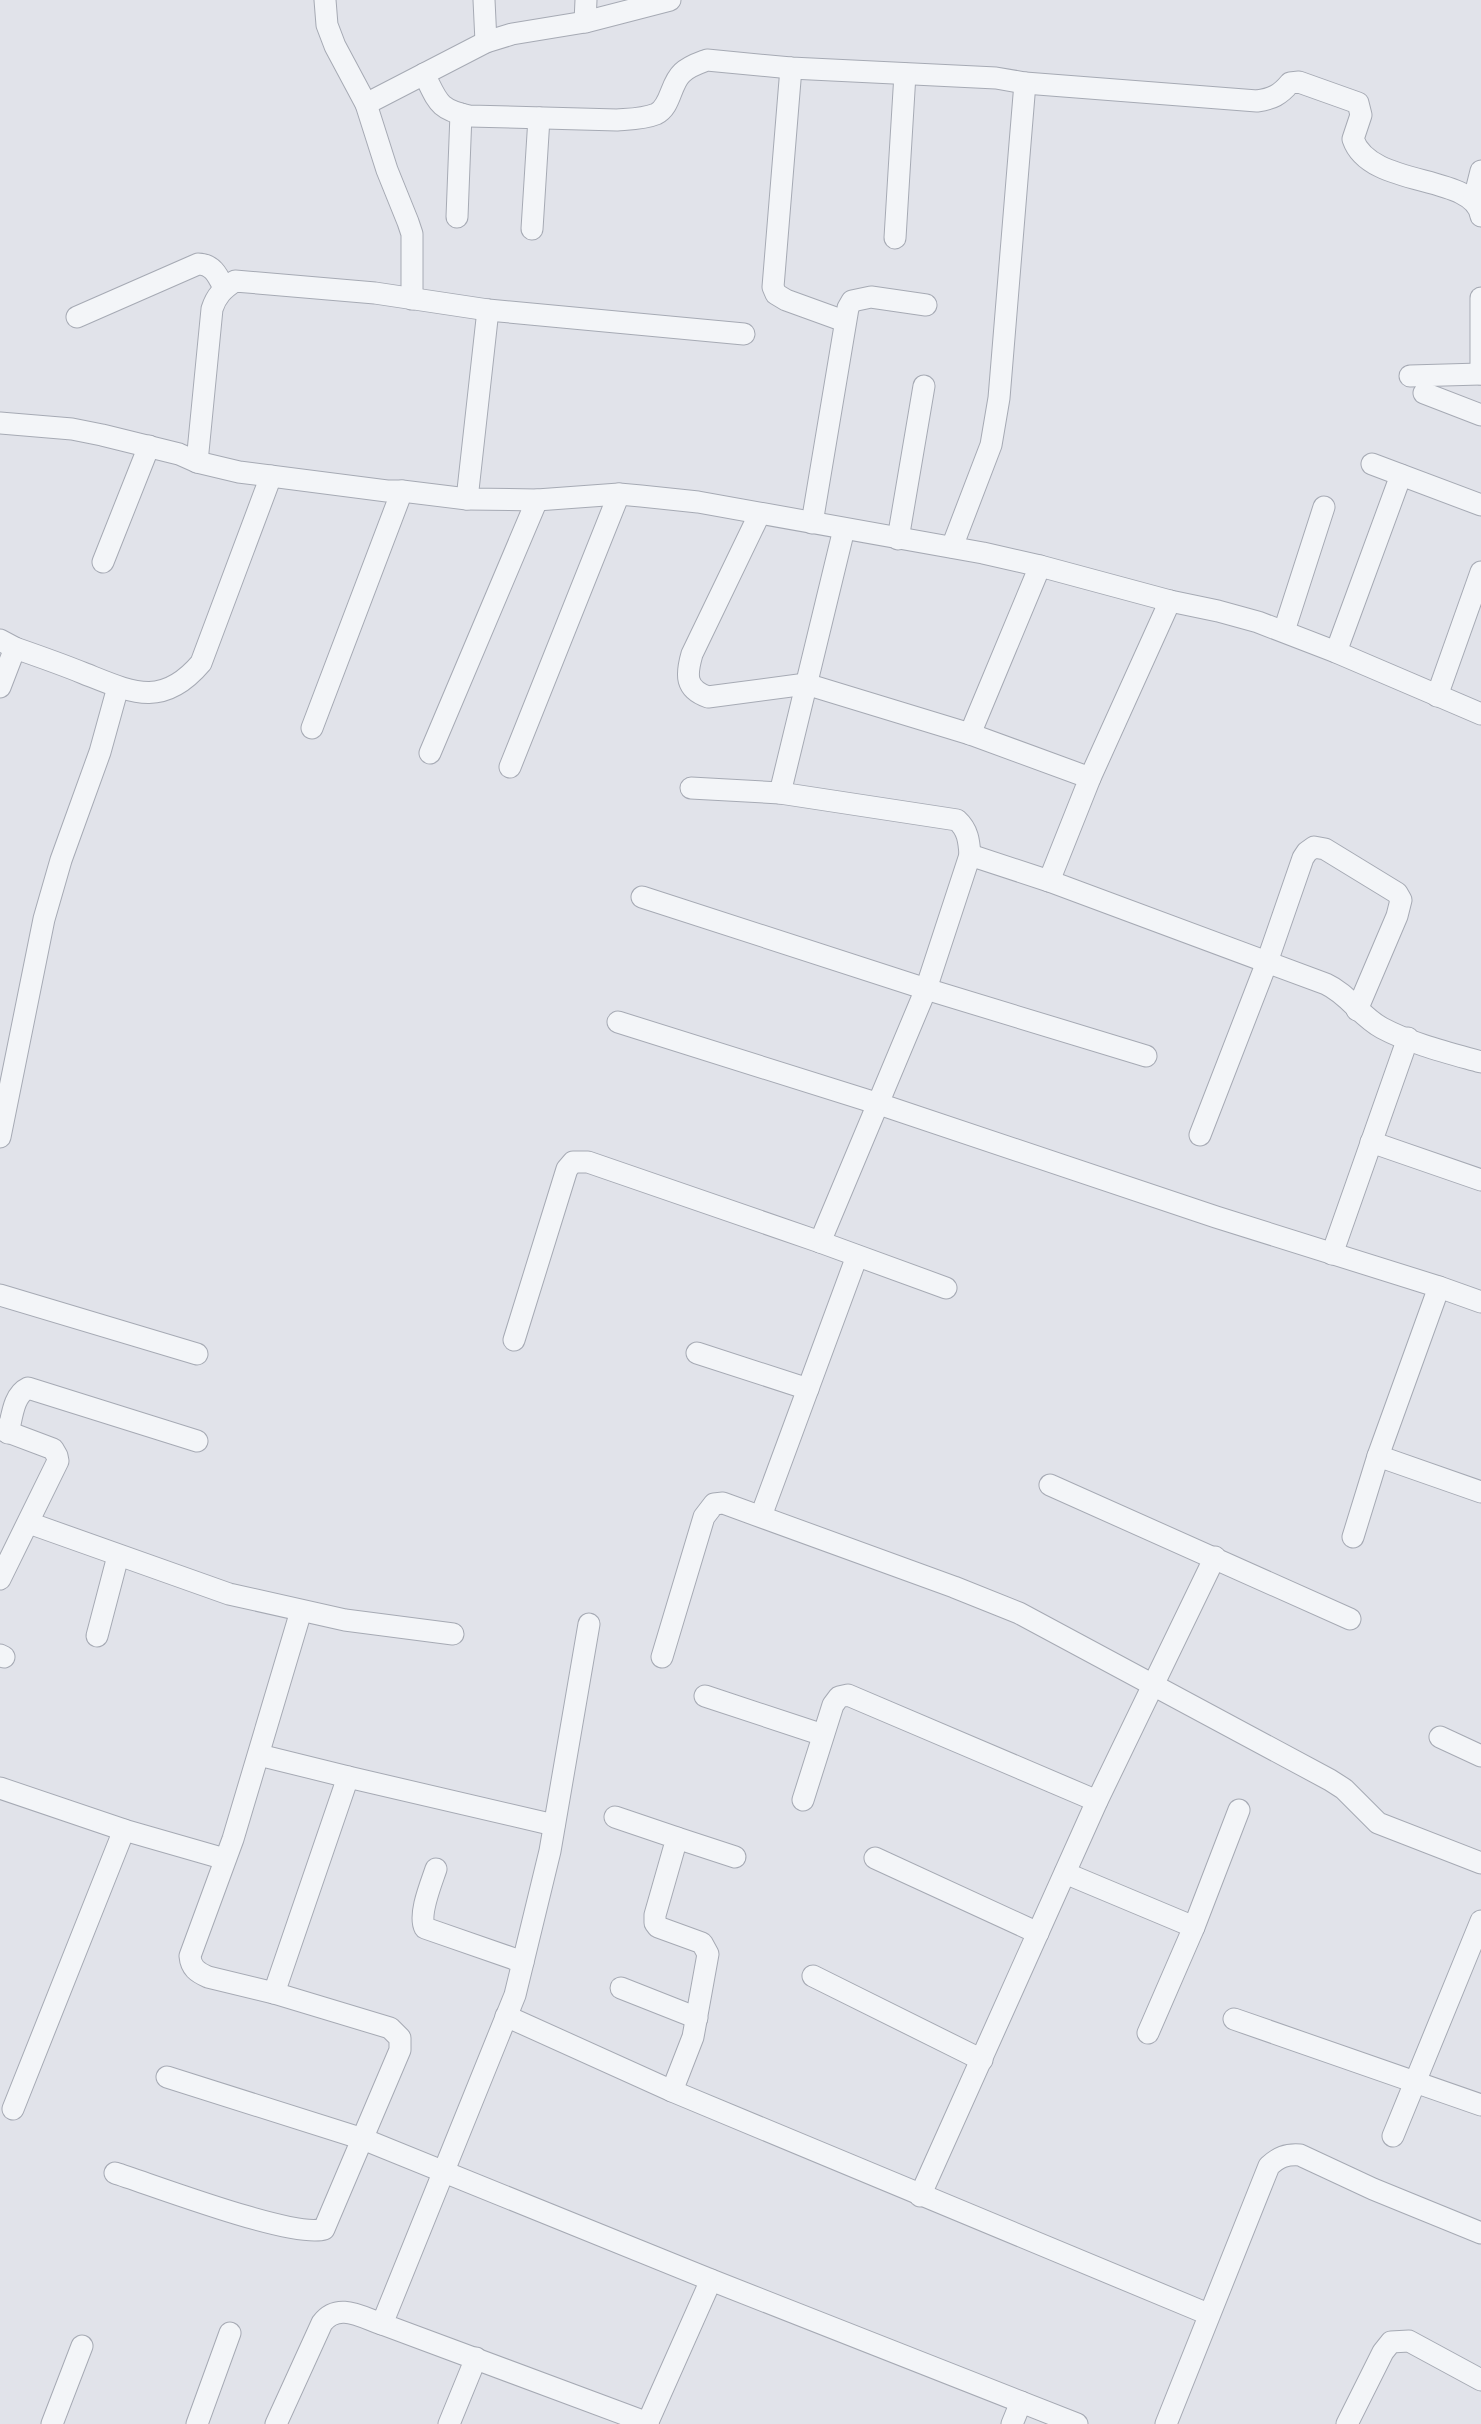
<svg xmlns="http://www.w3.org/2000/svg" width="1481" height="2424" viewBox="0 0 1481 2424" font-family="Raleway,sans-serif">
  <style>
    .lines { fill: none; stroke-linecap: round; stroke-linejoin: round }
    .minor-casing { stroke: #a6aab4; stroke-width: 23 }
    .minor { stroke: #f3f5f8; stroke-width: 21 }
  </style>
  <rect width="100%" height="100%" fill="#e1e3ea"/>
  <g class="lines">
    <g class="minor-casing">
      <g id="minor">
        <path d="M325,0L327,25L335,46L366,104L387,170L408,222L412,234V299"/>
        <path d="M484,0L486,42"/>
        <path d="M585,22L586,0"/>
        <path d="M791,68L773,287L776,294L786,300L844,321"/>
        <path d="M424,74C438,101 437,109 469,116L617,120C630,119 644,119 656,114C671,107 670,84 682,73C689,66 699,63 707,60L791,68L996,78L1025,83L1257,101C1272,99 1280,95 1290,83L1299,82L1358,103L1361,115L1353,139C1370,189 1474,173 1481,216"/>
        <path d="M366,104L486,42L512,34L585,22L670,0"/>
        <path d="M1474,199L1481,171"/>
        <path d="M457,217L461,114"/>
        <path d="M532,229L539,118"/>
        <path d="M895,238L905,74"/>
        <path d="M1481,298V374"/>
        <path d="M77,317L198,264C213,264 218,276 224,288"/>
        <path d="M1410,376L1480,374"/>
        <path d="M1424,393L1481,415"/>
        <path d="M0,423L72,429L102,435L179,454L197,462L239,472L387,491H402L467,499L537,500L619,494L641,496L698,502L983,553L1040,566L1170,601L1218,611L1258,622L1336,652L1481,714"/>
        <path d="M197,462L212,309C216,296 223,289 235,281L375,293L488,310L744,334"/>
        <path d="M1372,464L1481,505"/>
        <path d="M467,499L488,310"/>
        <path d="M759,515L692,654C686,675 685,689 708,697L806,684L970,734L1090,778L1049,881"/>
        <path d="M812,523L848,308L852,301L871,297L926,305"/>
        <path d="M844,529L780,793L957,820C968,830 969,841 970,855"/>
        <path d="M898,539L924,386"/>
        <path d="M952,547L991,445L999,398L1025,83"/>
        <path d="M103,562L149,446"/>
        <path d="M1284,631L1324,507"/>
        <path d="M0,640L15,648C38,656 61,664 83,673C131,692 162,709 201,663L271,476"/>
        <path d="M1336,652L1401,475"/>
        <path d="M0,687L15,648"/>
        <path d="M1437,696L1481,572"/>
        <path d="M312,728L402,491"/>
        <path d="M970,734L1040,566"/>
        <path d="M430,753L537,500"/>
        <path d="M510,767L619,494"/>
        <path d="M1090,778L1170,601"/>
        <path d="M691,788L780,793"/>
        <path d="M642,897L926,989L1146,1056"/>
        <path d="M618,1022L879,1104L1216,1217L1439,1287L1378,1456L1353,1537"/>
        <path d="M1200,1135L1267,962L1303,858L1307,852L1314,847L1325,849L1397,893L1401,900L1397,916L1357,1010"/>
        <path d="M0,1137L44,919L61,860L100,752L118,687"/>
        <path d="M1371,1142L1481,1180"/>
        <path d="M820,1242L926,989L970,855L1049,881L1326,984C1348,994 1360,1016 1382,1028C1412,1044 1449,1053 1481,1062"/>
        <path d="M1332,1254L1408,1038"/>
        <path d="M1439,1287L1481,1302"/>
        <path d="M0,1295L197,1354"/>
        <path d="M514,1340L567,1169L573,1162H588L820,1242L946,1288"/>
        <path d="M697,1353L808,1389"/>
        <path d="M0,1429L53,1449L57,1456L58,1461L0,1579"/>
        <path d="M8,1433C12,1418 13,1395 28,1388L197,1441"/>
        <path d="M1378,1456L1481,1492"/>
        <path d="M1050,1485L1350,1619"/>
        <path d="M761,1516L857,1256"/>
        <path d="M29,1523L229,1594L345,1620L453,1634"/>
        <path d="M589,1624L550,1851L515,1995L382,2324L648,2423"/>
        <path d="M97,1636L118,1556"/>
        <path d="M0,1655L4,1657"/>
        <path d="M662,1657L704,1517L714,1504L723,1503L954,1587L1019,1613L1330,1780L1344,1789L1378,1823L1481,1863"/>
        <path d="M705,1696L823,1735"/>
        <path d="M1440,1737L1481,1756"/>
        <path d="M259,1755L348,1777L274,1993"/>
        <path d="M348,1777L554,1825"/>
        <path d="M0,1788L124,1830L13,2109"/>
        <path d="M803,1800L833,1705L839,1697L848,1695L1097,1801"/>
        <path d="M615,1817L677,1838L655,1915V1923L658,1927L702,1943L708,1954L693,2037L672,2091"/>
        <path d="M124,1830L225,1859"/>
        <path d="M677,1838L735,1857"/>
        <path d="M875,1858L1038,1933"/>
        <path d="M436,1869C431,1884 418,1915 425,1928L523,1962"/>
        <path d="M1065,1873L1194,1927"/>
        <path d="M813,1976L982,2060"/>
        <path d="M621,1988L697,2018"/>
        <path d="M506,2016L672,2091L1208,2314"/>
        <path d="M1234,2019L1481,2105"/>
        <path d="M1148,2033L1194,1927L1239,1810"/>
        <path d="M167,2077L363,2139L711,2280L1077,2424"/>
        <path d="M1393,2136L1481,1921"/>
        <path d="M115,2173C153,2185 294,2239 324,2229L400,2050V2038L390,2028L274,1993L208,1977C197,1972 191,1968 190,1956L233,1839L301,1611"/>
        <path d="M920,2196L1097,1801L1215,1557"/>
        <path d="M52,2424L82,2346"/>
        <path d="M197,2424L230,2333"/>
        <path d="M276,2424L322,2323C338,2302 361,2317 382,2324"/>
        <path d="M449,2424L476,2358"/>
        <path d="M647,2424L711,2280"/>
        <path d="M1012,2424L1021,2402"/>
        <path d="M1166,2424L1269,2166C1279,2157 1286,2154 1300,2155L1373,2189L1481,2233"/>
        <path d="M1347,2424L1383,2352L1391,2342L1409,2341L1481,2380"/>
      </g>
    </g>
    <use href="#minor" class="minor"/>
  </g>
</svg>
